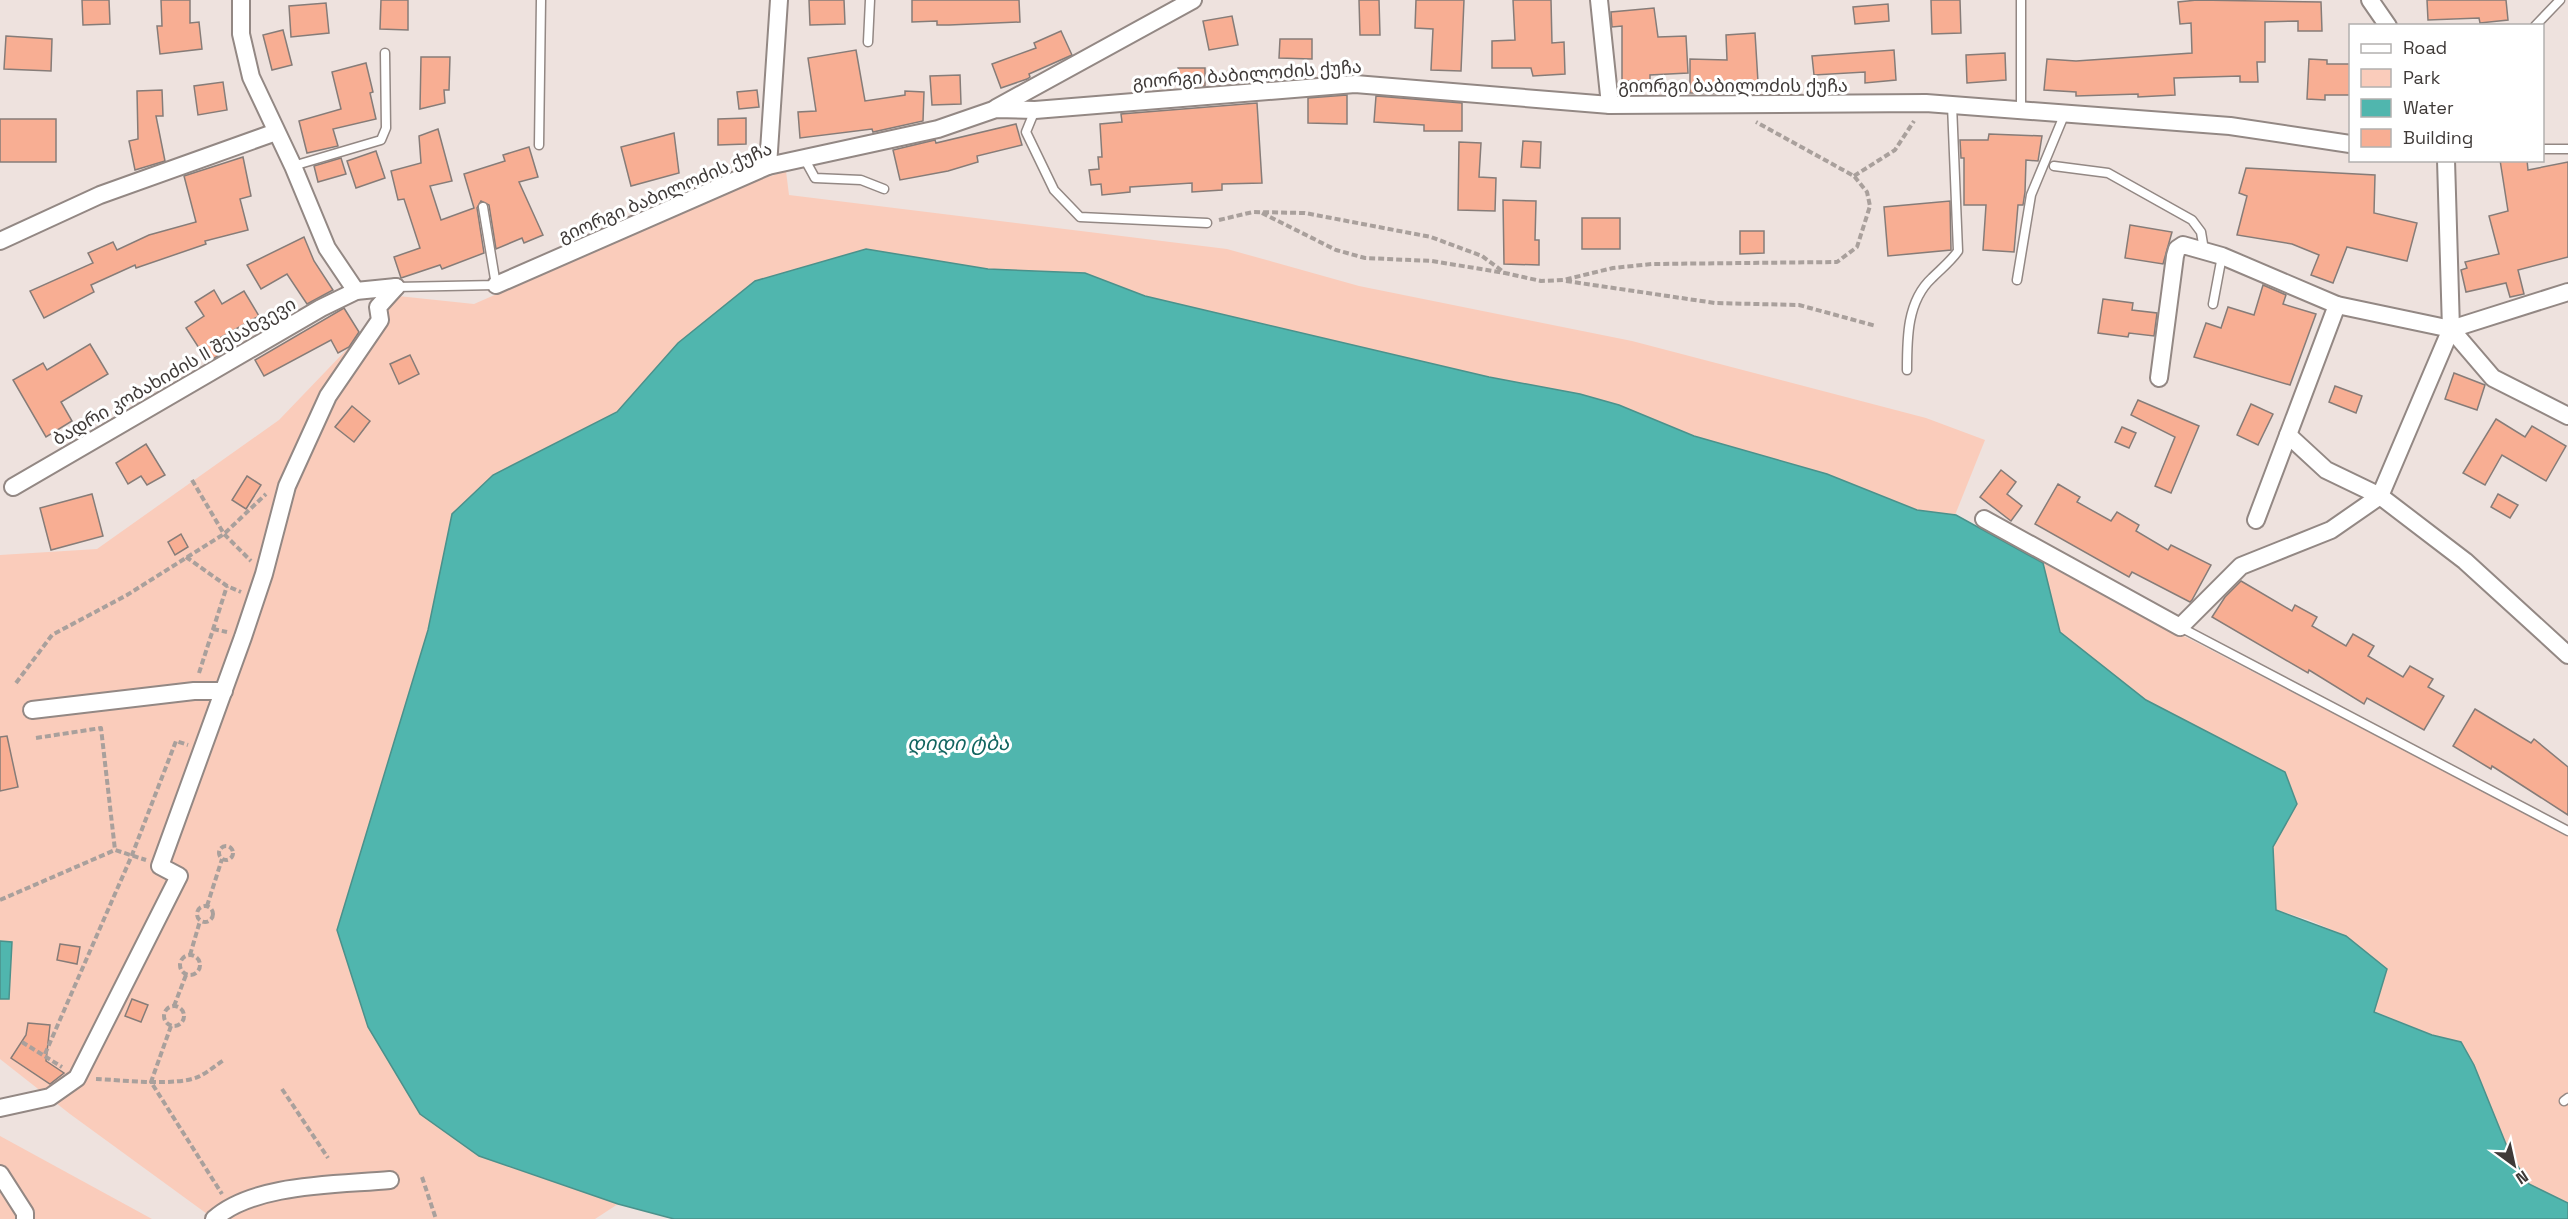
<svg xmlns="http://www.w3.org/2000/svg" width="2568" height="1219" viewBox="0 0 2568 1219" font-family="'Space Grotesk','Noto Sans Georgian',sans-serif">
  <style>
    .green { fill: #faccbb }
    .water { fill: #50b6ae; stroke: #4b918b; stroke-width: 1.5 }
    .building { fill: #f8ae93; stroke: #867c78; stroke-width: 1.5 }
    .lines { fill: none; stroke-linecap: round; stroke-linejoin: round }
    .lane-casing { stroke: #938884; stroke-width: 11 }
    .street-casing { stroke: #938884; stroke-width: 20 }
    .path { stroke: #a9a09c; stroke-width: 4; stroke-dasharray: 6 3; stroke-linecap: butt }
    .lane { stroke: #fff; stroke-width: 8 }
    .street { stroke: #fff; stroke-width: 16 }
    .labels { text-anchor: middle; dominant-baseline: central; stroke-width: 6; stroke-linejoin: round; paint-order: stroke }
    .street-label { font-size: 18px; fill: #3f3a38; stroke: #fff }
    .water-label { font-size: 20px; font-style: italic; fill: #116560; stroke: #fff }
  </style>
  <rect width="100%" height="100%" fill="#eee2de"/>
  <g class="green">
    <path d="M786,171L789,195L1227,249L1359,286L1632,341L1926,418L1985,440L1955,515L1917,510L1827,474L1694,436L1619,405L1580,394L1489,377L1145,296L1085,273L988,269L678,343L617,412L493,475L452,514L428,630L337,930L479,1156L618,1204L595,1219H214L70,1114L0,1059V555L97,549L279,420L398,296L474,304L747,184Z"/>
    <path d="M2043,563L2568,835V1203L2529,1184L2510,1154L2461,1042L2432,1035L2374,1011L2346,936L2309,920L2276,910L2273,847L2297,804L2285,772L2146,700L2060,632Z"/>
    <path d="M0,1136L152,1219H0Z"/>
  </g>
  <g class="water">
    <path d="M866,249L988,269L1085,273L1145,296L1489,377L1580,394L1619,405L1694,436L1827,474L1917,510L1956,515L2043,563L2060,632L2146,700L2285,772L2297,804L2273,847L2276,910L2346,936L2387,969L2374,1012L2432,1035L2461,1042L2474,1065L2510,1154L2529,1184L2568,1203V1219H674L618,1204L479,1156L420,1114L368,1027L337,930L428,630L452,514L493,475L617,412L678,343L755,281Z"/>
    <path d="M0,941L12,942L9,999H0Z"/>
  </g>
  <g class="building">
    <path d="M82,0H109L110,24L83,25Z"/>
    <path d="M161,0H190V23L199,22L202,49L160,54L157,26H162Z"/>
    <path d="M381,0H408V30L380,29Z"/>
    <path d="M809,0H844L845,24L810,25Z"/>
    <path d="M912,0H1019L1020,22L949,25H937V21L912,22Z"/>
    <path d="M1359,0H1379L1380,35H1360Z"/>
    <path d="M1416,0H1464L1461,71L1431,70L1433,29L1415,28Z"/>
    <path d="M1513,0H1551L1552,43L1564,42L1565,74L1533,76L1531,68H1492V41L1515,40Z"/>
    <path d="M1931,0H1960L1961,33L1932,34Z"/>
    <path d="M2197,0L2321,2L2322,31H2298V21L2265,22V62H2257L2258,82H2240V76L2174,78L2175,95L2138,97V94L2076,96V92L2044,90L2047,59L2076,61L2192,53L2191,23L2180,24L2178,2Z"/>
    <path d="M2427,0H2506L2508,20L2480,23L2479,18L2428,20Z"/>
    <path d="M326,3L329,33L291,37L289,6Z"/>
    <path d="M1888,4L1889,21L1855,24L1853,7Z"/>
    <path d="M1654,8L1658,37L1686,36L1688,73L1650,75V81H1622V26L1612,27L1611,12Z"/>
    <path d="M1232,16L1238,45L1209,50L1203,21Z"/>
    <path d="M283,30L292,65L272,70L263,35Z"/>
    <path d="M1061,31L1072,55L1029,74L1030,77L1027,79L1001,88L992,64L1036,48L1034,43Z"/>
    <path d="M1755,33L1758,82L1725,84V93H1690V59L1727,60L1726,35Z"/>
    <path d="M6,36L52,39L51,71L4,69Z"/>
    <path d="M1280,39H1312V59L1279,58Z"/>
    <path d="M856,50L865,101L905,95V91L924,92L923,121L873,132L872,129L800,138L798,112L816,111L808,58Z"/>
    <path d="M1894,50L1896,80L1865,83V72L1814,75L1812,56Z"/>
    <path d="M2005,53L2006,80L1967,83L1966,55Z"/>
    <path d="M421,57H450L449,90H444L445,103L420,109Z"/>
    <path d="M2309,59L2327,60V64H2350V95H2325V100L2307,99Z"/>
    <path d="M366,63L373,92L370,93L376,119L333,129L338,146L307,153L299,121L341,109L332,72Z"/>
    <path d="M1178,68H1205V86L1178,88Z"/>
    <path d="M960,75L961,104L932,105L930,76Z"/>
    <path d="M223,82L227,110L198,115L194,86Z"/>
    <path d="M162,90L163,116H156L165,161L135,170L129,141L138,139L137,91Z"/>
    <path d="M757,90L759,107L739,109L737,92Z"/>
    <path d="M1347,95V124L1308,123V98Z"/>
    <path d="M1376,96L1462,103V131H1424V125L1374,122Z"/>
    <path d="M1257,103L1262,183L1222,184V190L1192,192V183L1130,187V192L1102,195L1101,184L1091,185L1089,170L1099,169L1098,157H1102L1100,124L1122,122L1121,114Z"/>
    <path d="M746,118V144L718,145V119Z"/>
    <rect x="0" y="119" width="56" height="43"/>
    <path d="M1016,124L1022,145L977,156L978,162L948,171L900,180L893,150L935,140L936,143Z"/>
    <path d="M438,129L452,181L430,186L441,220L474,208L464,174L505,161L503,155L529,147L538,177L519,182L543,235L524,243L522,238L496,249L489,205L481,201L477,208L484,253L442,269L440,265L401,278L394,257L420,248L404,199L398,200L391,171L421,163L419,136Z"/>
    <path d="M674,133L679,173L631,186L621,147Z"/>
    <path d="M1989,134L2042,136L2038,161L2026,160L2025,192L2023,205H2018L2014,252L1983,250L1986,205H1964V158H1961L1960,140H1988Z"/>
    <path d="M1523,141L1541,142L1540,168L1521,167Z"/>
    <path d="M1459,142L1481,143L1479,177L1496,178L1495,211L1458,210Z"/>
    <path d="M376,151L385,178L356,188L347,161Z"/>
    <path d="M243,157L251,196L240,199L248,230L205,241L206,244L136,268L135,265L91,285L94,292L44,318L30,291L93,263L88,253L113,242L117,250L149,235L196,222L184,176Z"/>
    <path d="M341,158L346,174L318,182L314,166Z"/>
    <path d="M2500,160H2527L2528,170L2568,162V257L2518,270L2524,294L2510,297L2506,283L2466,292L2461,270L2467,268L2465,262L2499,254L2489,216L2508,211Z"/>
    <path d="M2246,168L2375,175L2374,213L2417,223L2407,261L2347,247L2333,283L2311,275L2319,255L2292,244L2237,235L2247,196L2239,193Z"/>
    <path d="M1503,200L1536,201L1535,240H1539V265L1504,264Z"/>
    <path d="M1950,201L1951,250L1888,256L1884,207Z"/>
    <rect x="1582" y="218" width="38" height="31"/>
    <path d="M2130,225L2172,232L2163,264L2125,258Z"/>
    <path d="M1740,231H1764V253L1740,254Z"/>
    <path d="M304,237L314,261L333,290L307,304L287,274L261,289L247,265Z"/>
    <path d="M2263,285L2286,295L2283,304L2316,314L2290,385L2194,357L2206,323L2221,328L2228,307L2254,315Z"/>
    <path d="M214,290L222,304L244,291L259,316L218,339L226,351L208,362L186,328L204,316L195,302Z"/>
    <path d="M2103,299L2133,303L2132,310L2157,313L2154,336L2129,333L2128,337L2098,333Z"/>
    <path d="M344,308L359,332L349,347L338,353L331,340L264,376L255,360Z"/>
    <path d="M90,344L108,374L61,402L72,421L46,437L13,380L43,363L47,370Z"/>
    <path d="M410,355L419,374L399,384L390,364Z"/>
    <path d="M2454,373L2485,385L2477,410L2445,399Z"/>
    <path d="M2335,386L2362,396L2356,413L2329,402Z"/>
    <path d="M2138,400L2199,426L2171,493L2155,486L2175,437L2131,415Z"/>
    <path d="M2251,404L2273,414L2258,445L2237,435Z"/>
    <path d="M352,406L370,421L354,442L335,427Z"/>
    <path d="M2496,419L2525,437L2532,426L2566,446L2546,481L2502,455L2485,485L2463,473Z"/>
    <path d="M2122,427L2136,433L2129,448L2115,442Z"/>
    <path d="M146,444L165,475L147,485L141,476L128,484L116,463Z"/>
    <path d="M2001,470L2016,482L2007,494L2022,506L2011,521L1980,497Z"/>
    <path d="M247,476L261,485L246,509L232,500Z"/>
    <path d="M2058,484L2080,497L2077,502L2111,521L2117,512L2139,525L2136,531L2168,550L2171,545L2211,565L2192,600L2190,602L2132,572L2129,577L2035,524Z"/>
    <path d="M92,494L103,536L51,550L40,508Z"/>
    <path d="M2498,494L2518,505L2510,518L2491,507Z"/>
    <path d="M181,534L188,547L175,555L168,542Z"/>
    <path d="M2241,581L2292,611L2295,605L2317,617L2312,626L2346,646L2353,634L2374,646L2368,656L2403,677L2410,666L2433,679L2428,687L2444,696L2424,730L2367,698L2364,704L2309,670L2308,673L2212,617L2225,597Z"/>
    <path d="M2475,709L2531,743L2534,739L2568,767V815L2492,766L2491,769L2453,746Z"/>
    <path d="M7,736L18,787L0,791V737Z"/>
    <path d="M60,944L80,947L77,964L57,960Z"/>
    <path d="M132,999L148,1005L141,1022L125,1016Z"/>
    <path d="M28,1023L50,1025L46,1061L64,1073L50,1084L11,1058L26,1035Z"/>
  </g>
  <g class="lines">
    <g class="lane-casing">
      <g id="lane">
        <path d="M2021,0V110"/>
        <path d="M2535,26L2560,0"/>
        <path d="M868,42L870,0"/>
        <path d="M1035,110L1026,132L1054,190L1080,217L1207,223"/>
        <path d="M539,145L541,0"/>
        <path d="M2542,149H2568"/>
        <path d="M804,158L815,178L861,180L884,189"/>
        <path d="M293,166L381,140L386,128L385,53"/>
        <path d="M2054,166L2108,173L2192,220L2201,232L2204,250"/>
        <path d="M2017,280L2031,195L2065,113"/>
        <path d="M396,287L496,285L483,207"/>
        <path d="M2213,304L2222,256"/>
        <path d="M1907,370C1907,338 1907,301 1932,278C1941,269 1950,262 1958,251L1952,105"/>
        <path d="M2180,627L2568,831"/>
        <path d="M2564,1101L2568,1098"/>
      </g>
    </g>
    <g class="street-casing">
      <g id="street">
        <path d="M241,0V34L251,77L293,166L327,248L356,291"/>
        <path d="M1599,0L1610,105"/>
        <path d="M2370,0L2388,26"/>
        <path d="M996,108L1193,0"/>
        <path d="M768,166L779,0"/>
        <path d="M0,241L100,195L276,132"/>
        <path d="M496,285L768,166L938,129L996,109L1035,110L1355,84L1610,105L1926,103L2230,126L2350,144"/>
        <path d="M2451,329L2493,378L2568,416"/>
        <path d="M2159,378L2175,256L2177,249L2183,245L2222,256L2337,305L2451,329L2568,292"/>
        <path d="M2288,435L2326,470L2380,496L2465,561L2568,655"/>
        <path d="M13,487L321,308L356,291L396,287"/>
        <path d="M1984,519L2180,627L2241,566L2331,530L2380,496L2451,329L2446,160"/>
        <path d="M2256,520L2337,305"/>
        <path d="M32,710L194,691H224"/>
        <path d="M0,1108L50,1097L77,1078L179,876L160,866L243,637L264,574L287,486L328,396L380,320L378,307L396,287"/>
        <path d="M0,1174L25,1213V1219"/>
        <path d="M214,1219C254,1183 338,1185 390,1180"/>
      </g>
    </g>
    <g class="path">
      <path d="M1854,176L1895,150L1914,121"/>
      <path d="M1262,213L1336,250L1365,258L1432,261L1505,273"/>
      <path d="M1219,220L1253,212L1305,213L1431,237L1482,256L1505,273L1541,281L1563,280L1613,268L1652,264L1837,262L1857,247L1870,206L1867,192L1854,176L1756,122"/>
      <path d="M1566,281L1715,303L1799,305L1876,326"/>
      <path d="M192,480L224,534L251,561"/>
      <path d="M186,557L227,586L241,592"/>
      <path d="M213,629L227,632"/>
      <path d="M199,673L227,586"/>
      <path d="M16,683L52,635L127,595L224,534L266,494"/>
      <path d="M36,738L101,728L115,850"/>
      <circle cx="226" cy="853" r="7"/>
      <path d="M0,900L115,850L146,860"/>
      <circle cx="205" cy="914" r="8"/>
      <path d="M207,906L222,859"/>
      <circle cx="190" cy="965" r="10"/>
      <path d="M190,955L200,921"/>
      <circle cx="174" cy="1016" r="10"/>
      <path d="M174,1006L186,975"/>
      <path d="M171,1026L151,1082L222,1194"/>
      <path d="M22,1042L62,1067"/>
      <path d="M45,1054L132,855L176,741L188,745"/>
      <path d="M96,1079C122,1080 178,1087 200,1076C208,1072 216,1065 224,1060"/>
      <path d="M282,1089L328,1158"/>
      <path d="M422,1177L436,1219"/>
    </g>
    <use href="#lane" class="lane"/>
    <use href="#street" class="street"/>
  </g>
  <g class="labels">
    <g class="street-label">
      <text transform="translate(1247 74) rotate(-4)">გიორგი ბაბილოძის ქუჩა</text>
      <text x="1733" y="85">გიორგი ბაბილოძის ქუჩა</text>
      <text transform="translate(665 192) rotate(-23)">გიორგი ბაბილოძის ქუჩა</text>
      <text transform="translate(174 371) rotate(-30)">ბადრი კობახიძის II შესახვევი</text>
    </g>
    <g class="water-label">
      <text x="958" y="743">დიდი ტბა</text>
    </g>
  </g>
  <rect x="2349" y="24" width="195" height="138" fill="#ffffff" stroke="#b2b0af" stroke-width="1.5"/>
  <rect x="2361" y="44" width="30" height="9" fill="#ffffff" stroke="#b2b0af" stroke-width="1.5"/>
  <text x="2403" y="54" font-size="18" fill="#3f3a38">Road</text>
  <rect x="2361" y="69" width="30" height="18" fill="#faccbb" stroke="#b2b0af" stroke-width="1.5"/>
  <text x="2403" y="84" font-size="18" fill="#3f3a38">Park</text>
  <rect x="2361" y="99" width="30" height="18" fill="#50b6ae" stroke="#b2b0af" stroke-width="1.5"/>
  <text x="2403" y="114" font-size="18" fill="#3f3a38">Water</text>
  <rect x="2361" y="129" width="30" height="18" fill="#f8ae93" stroke="#b2b0af" stroke-width="1.5"/>
  <text x="2403" y="144" font-size="18" fill="#3f3a38">Building</text>
  <g transform="translate(2514 1165) rotate(147)" stroke="#ffffff" stroke-width="4.5" paint-order="stroke">
  <path d="M0-4.5L10 22L0 15L-10 22Z" fill="#3f3a38"/>
  <text y="-9" font-size="16" font-weight="bold" text-anchor="middle" fill="#3f3a38">N</text>
  </g>
</svg>
